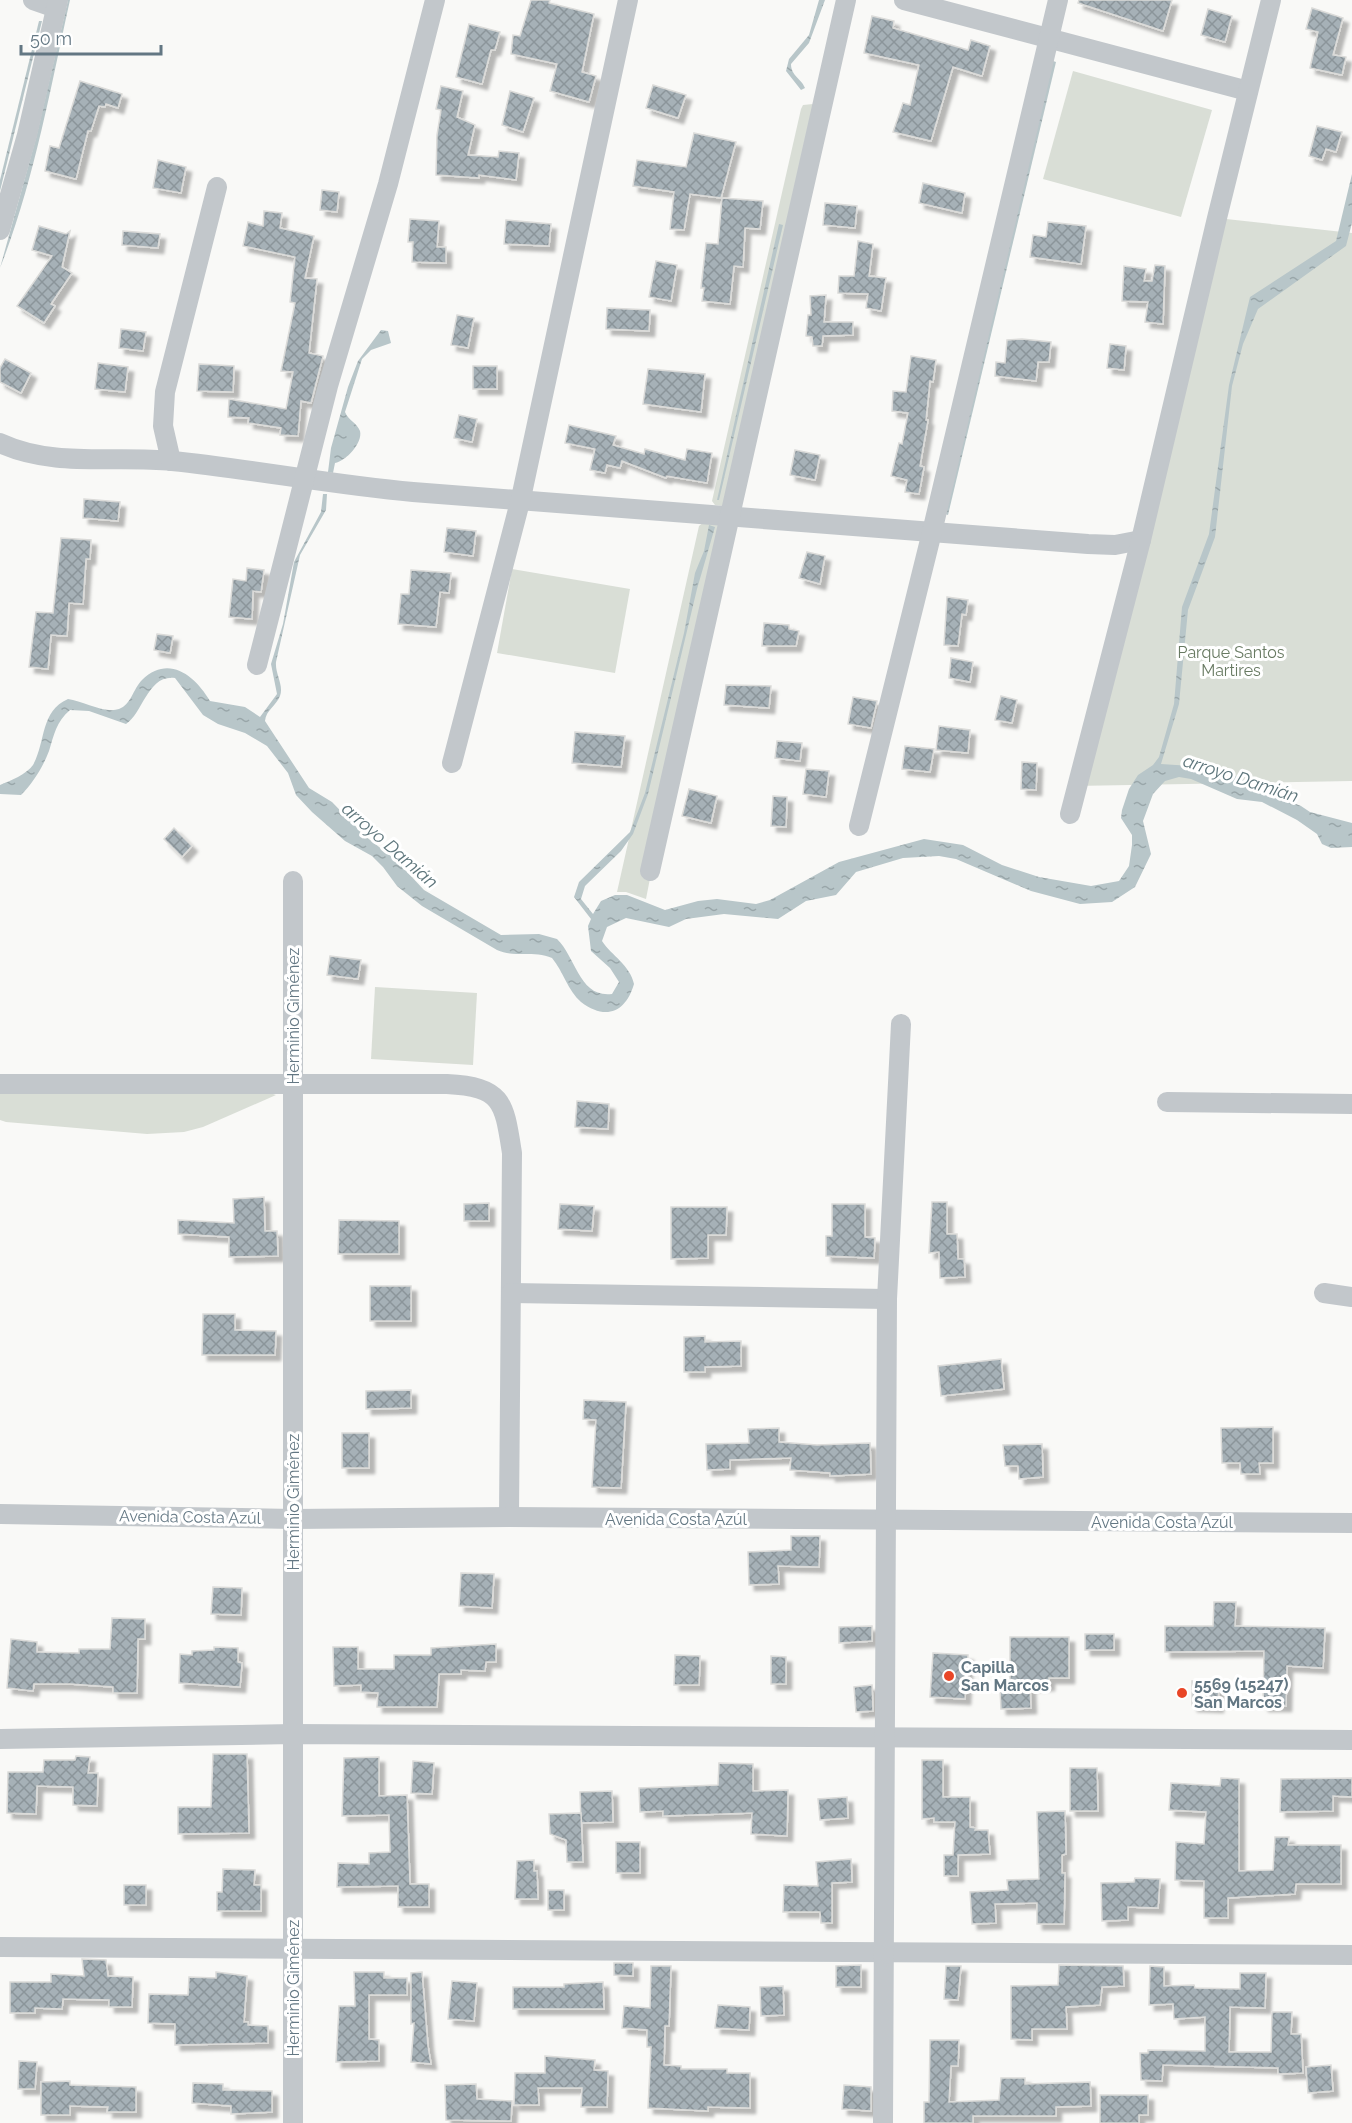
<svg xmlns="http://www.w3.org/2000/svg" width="1352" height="2123" viewBox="0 0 1352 2123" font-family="Raleway,sans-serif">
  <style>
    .green { fill: #d9ded6 }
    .water { fill: url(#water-ripples) }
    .building { fill: url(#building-cross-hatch); stroke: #dbdbd9; stroke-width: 1.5; filter: url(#shadow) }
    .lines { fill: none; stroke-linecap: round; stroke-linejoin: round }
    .minor { stroke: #c2c7cb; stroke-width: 20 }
    .poi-dot { fill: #e94627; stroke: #fff; stroke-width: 2 }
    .labels { text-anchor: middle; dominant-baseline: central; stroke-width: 6; stroke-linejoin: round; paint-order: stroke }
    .park-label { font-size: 16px; fill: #687a62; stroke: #fff }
    .street-label { font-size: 16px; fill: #637783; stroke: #fff }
    .poi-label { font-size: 16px; font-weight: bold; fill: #637783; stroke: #fff; text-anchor: start }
    .water-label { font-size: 18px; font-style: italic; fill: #5e767c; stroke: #fff }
  </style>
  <defs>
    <pattern id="water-ripples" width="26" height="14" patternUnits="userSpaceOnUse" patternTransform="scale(1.5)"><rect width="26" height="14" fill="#b8c6c9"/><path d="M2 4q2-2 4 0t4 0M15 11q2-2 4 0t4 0" fill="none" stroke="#99a6a9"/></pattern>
    <pattern id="building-cross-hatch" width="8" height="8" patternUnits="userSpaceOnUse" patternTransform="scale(1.5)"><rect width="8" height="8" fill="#a6b1b7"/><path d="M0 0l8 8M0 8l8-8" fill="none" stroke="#8b959a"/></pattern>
    <filter id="shadow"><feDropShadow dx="5.5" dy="5.5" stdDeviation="1.5" flood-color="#0004"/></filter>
  </defs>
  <rect width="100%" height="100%" fill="#f9f9f7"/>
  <g class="green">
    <path d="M1073,71L1212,110L1181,217L1043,179Z"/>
    <path d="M813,104L723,506L715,505L712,501L801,109L803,105Z"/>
    <path d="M1217,218L1352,233V781L1074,786Z"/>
    <path d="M704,522L719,525L646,899L626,892H617L699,526Z"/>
    <path d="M512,569L630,589L615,673L497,653Z"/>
    <path d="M375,987L477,993L473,1065L371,1059Z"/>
    <path d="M0,1089L273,1094L276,1095L203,1127L184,1132L147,1134L6,1122L0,1120Z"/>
  </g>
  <g class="water">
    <path d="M68,0H70C50,90 34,182 0,268L36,138Z"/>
    <path d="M819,0H825L809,43L791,64C791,76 801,78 805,88L801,90L786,71L789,59L809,35Z"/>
    <path d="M39,21H42L0,191V180Z"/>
    <path d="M1053,61L1056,62L948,515L945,514Z"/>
    <path d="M1352,174V223L1346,246L1258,309L1243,344L1232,386L1215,537L1188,610L1179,704L1161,764L1206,767L1238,777L1259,789L1301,806L1310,812L1352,823V847L1331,848L1322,844L1317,834L1297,820L1262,802L1237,799L1191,779L1179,777L1165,781L1153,794L1143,821L1151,854L1135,887L1112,902L1080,904L1031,891L956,859L939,856L903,858L856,872L836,895L806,901L778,919L724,914L686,919L669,927L626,918L607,927L602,941C612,956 630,965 634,984C626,1012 606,1021 581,1002C568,991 563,971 552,958C534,950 515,958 497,950L422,906L397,886L383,867L372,856L345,841L312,812L296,795L288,773L267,746L245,733L218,724L203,715L175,678C148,674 143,713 126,724L89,711L70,710C56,722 54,735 49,751C43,767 33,783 21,795L0,794V785C10,781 27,774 33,765C46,742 40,711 68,699C83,701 105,714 119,709C131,705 133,689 142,680C169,654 195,676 210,701L245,707L260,717L277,694L271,664L283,624L294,562L321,512L323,494H327L326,510L300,555L276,662C275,674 284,685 280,696C276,706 266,710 265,721L309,788L332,802L365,836L397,861L424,890L501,935L539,934L557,939C576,957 579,998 612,994L619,982L610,968L591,951L588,926L591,919L574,897L579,882L630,832L645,793L684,633L695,573L704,551L709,525L715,527L697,589L648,794L633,834L621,851L585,886L581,899L593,914L601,901L615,895H627L665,910L698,901L717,899L756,904L770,900L839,862L924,839L963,845L1002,865L1039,877L1091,886L1119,881L1129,866L1132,845V835L1121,818L1122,810L1129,789L1138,775L1153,765L1159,757L1174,704L1182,607L1209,534L1229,385L1250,297L1336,241Z"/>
    <path d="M779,224L783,225L719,500H717Z"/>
    <path d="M381,330L388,331L391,343L371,350L362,359L345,412C348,420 357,423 360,431C363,443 346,461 335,463L333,473L328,472L331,448L348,387L358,361Z"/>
  </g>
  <g class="building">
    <path d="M531,0H550L549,3L594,14L582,72L596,76L589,102L550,91L557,64L511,54L513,35L520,36Z"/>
    <path d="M1079,0H1172L1163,31L1078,3Z"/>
    <path d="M1312,8L1343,18L1333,55L1346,57L1342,75L1310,68L1318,32L1306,29Z"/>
    <path d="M1208,9L1232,16L1225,42L1201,35Z"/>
    <path d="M872,16L894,21L893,28L968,50L971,40L990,46L982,76L953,67L931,141L893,132L903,103L910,105L919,65L864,53Z"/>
    <path d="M469,24L500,32L495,50H491L482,84L456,77Z"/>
    <path d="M80,81L122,94L118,108L106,104L105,107L99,106L91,131H88L76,179L45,171L50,146L59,148Z"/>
    <path d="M653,85L686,95L678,118L646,108Z"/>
    <path d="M441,86L463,91L457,117L475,125L468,155L498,157L499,151L519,153L516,180L479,175V178L436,175L437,135L441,110L436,109Z"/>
    <path d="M510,91L534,98L523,132L502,125Z"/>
    <path d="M1317,126L1342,132L1336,152L1326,149L1322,160L1309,156Z"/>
    <path d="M694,133L736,142L721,198L690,194L684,230L670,229L674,192L633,186L637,160L686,167Z"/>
    <path d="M158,160L186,167L181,193L153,188Z"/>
    <path d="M923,183L965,193L962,213L919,203Z"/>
    <path d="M322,190L339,192L337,212L320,210Z"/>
    <path d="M722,198L763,201L760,229L745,228L743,267L734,266L730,304L702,301L704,288H701L706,243L718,244Z"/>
    <path d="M825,203L857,206L855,228L823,225Z"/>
    <path d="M264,211L282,213L280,228L314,236L305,278L317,279L309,353L323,356L311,403L301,401L298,436L280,435L281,428L248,423L249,418L228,417L229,399L286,409L293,372L281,371L295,303L290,302L295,257L243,246L248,222L263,226Z"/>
    <path d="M410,219L439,221L437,247H446V263L412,262L413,242H408Z"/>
    <path d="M506,220L551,224L549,246L504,244Z"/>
    <path d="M1048,222L1086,226L1081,264L1030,257L1033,235L1046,237Z"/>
    <path d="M39,226L66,234L70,231L62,267L72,273L51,304L55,306L44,323L17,306L52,256L32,250Z"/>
    <path d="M123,231L160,234L158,248L122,245Z"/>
    <path d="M858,241L873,244L869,276L886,278L881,311L866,308L868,294L838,293L839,276H854Z"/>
    <path d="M656,261L677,265L671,301L649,297Z"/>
    <path d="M1155,265L1165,266L1163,324L1145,322L1148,302L1122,301L1124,266L1146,269L1144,281H1152Z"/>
    <path d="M826,295L824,322H853V335L823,336L822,346H813L812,337L806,336L808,315H811L810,296Z"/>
    <path d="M607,308L650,310L649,331L606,329Z"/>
    <path d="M457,315L474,318L468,348L451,345Z"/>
    <path d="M121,329L146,332L143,351L119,348Z"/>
    <path d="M1022,339L1051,342L1049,362H1038L1036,381L995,376L996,362L1005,363L1007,340Z"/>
    <path d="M1110,344L1126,346L1124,370L1107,368Z"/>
    <path d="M911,356L936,360L933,382L930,381L926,420H928L920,466L924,467L919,494L905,492L907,480L891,476L899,443L902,444L908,413L892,411L893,391L906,392Z"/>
    <path d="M5,359L31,373L21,393L0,382V368Z"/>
    <path d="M98,363L128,367L125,392L95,389Z"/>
    <path d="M199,364L234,366L233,392L197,391Z"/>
    <rect x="473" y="366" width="24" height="23"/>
    <path d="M648,369L705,374L701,412L643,404Z"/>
    <path d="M459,415L477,419L472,442L454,438Z"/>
    <path d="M569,425L616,436L613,445L644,454L645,449L685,460L687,449L712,453L707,483L667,476L666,478L622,461L620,468L607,465L605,473L590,470L595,449L565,443Z"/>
    <path d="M795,450L820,455L815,480L790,475Z"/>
    <path d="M84,499L120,502L118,521L83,518Z"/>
    <path d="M447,528L476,531L473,556L444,552Z"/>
    <path d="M61,538L91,540L90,559H86L83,604L69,603L67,636L51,635L48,669L29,667L36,612L53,613Z"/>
    <path d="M807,552L825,556L820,584L799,578Z"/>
    <path d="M247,568L264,570L261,592L253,591L252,619L229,617L233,579L246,581Z"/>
    <path d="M411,570L451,573L449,593L440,592L436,627L398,624L401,594H409Z"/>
    <path d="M947,597L968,600L966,615L962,614L958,646L944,645Z"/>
    <path d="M764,623L789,625V629L799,631L796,646H762Z"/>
    <path d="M157,634L173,636L170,653L154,650Z"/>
    <path d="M951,658L973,662L970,682L949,678Z"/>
    <path d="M726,685L771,686L769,708L724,705Z"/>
    <path d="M1001,696L1017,700L1012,723L995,720Z"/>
    <path d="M853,697L877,701L871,728L848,724Z"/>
    <path d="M939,726L970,730L968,753L936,750Z"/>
    <path d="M575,732L625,736L621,767L572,763Z"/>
    <path d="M777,741L802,743L800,761L775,758Z"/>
    <path d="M905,746L934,749L930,772L902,769Z"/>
    <path d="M1022,762L1037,763L1036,790L1021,789Z"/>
    <path d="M806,769L829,771L826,797L803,794Z"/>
    <path d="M689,789L717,796L711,823L682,816Z"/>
    <path d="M773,796L787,797L786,827L771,826Z"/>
    <path d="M174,828L192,846L182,857L164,839Z"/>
    <path d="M330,956L361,960L358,979L327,975Z"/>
    <path d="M577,1101L609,1104L608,1129L575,1127Z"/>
    <path d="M264,1197L265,1231H277L278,1256L229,1257V1237L178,1234V1220L234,1223L233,1199Z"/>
    <path d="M932,1202H947V1234H957L958,1259H964L965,1277L940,1278L939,1252L929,1253Z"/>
    <path d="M489,1203V1221H464V1204Z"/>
    <path d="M560,1204L594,1206L592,1231L558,1229Z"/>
    <path d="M832,1204H865V1237L875,1238L874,1258L826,1256V1236H832Z"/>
    <path d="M671,1207H727L726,1235H708V1258L671,1259Z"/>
    <path d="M339,1220L399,1221V1254H338Z"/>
    <rect x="370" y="1286" width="41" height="35"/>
    <path d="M203,1314H235V1330L276,1331L275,1355H202Z"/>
    <path d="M705,1336V1342L741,1341V1366L705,1367V1372H684V1337Z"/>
    <path d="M1001,1359L1004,1389L941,1396L938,1366Z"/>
    <path d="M411,1390V1408L366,1409V1391Z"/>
    <path d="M584,1400L626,1402L621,1488L592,1487L596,1420L583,1419Z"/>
    <path d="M1273,1427V1463H1259L1260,1474H1241L1240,1463H1222L1221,1428Z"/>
    <path d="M779,1428V1442L817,1445L870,1443L871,1474L830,1476V1473L790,1470L791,1458L730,1460V1469L707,1470L706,1444L749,1443L748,1429Z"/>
    <rect x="342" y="1433" width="27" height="35"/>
    <path d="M1042,1444L1043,1477L1019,1479L1018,1466H1005L1003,1445Z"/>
    <path d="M791,1536H820L819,1567L778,1566L779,1584L749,1585L748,1552L791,1550Z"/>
    <path d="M461,1573L494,1574L492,1608L459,1606Z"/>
    <path d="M213,1587L242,1588L241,1615L211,1614Z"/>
    <path d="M1214,1602H1236L1235,1626L1325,1628L1323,1668L1287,1666L1286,1706H1263L1264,1651L1165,1652V1626H1213Z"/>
    <path d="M112,1618L145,1619V1639H138L137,1693H113V1687L70,1684H34L33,1691L7,1688L11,1639L37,1642V1652L79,1653V1649H110Z"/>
    <path d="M872,1626V1641L839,1643V1627Z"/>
    <rect x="1085" y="1634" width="29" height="16"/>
    <path d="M1010,1637H1069V1678H1049V1685L1030,1686L1031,1708L1001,1709L1000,1689H1010Z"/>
    <path d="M496,1644V1662H486L485,1671L461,1670V1674H439L437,1707H377L378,1693L361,1692V1685L334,1686L333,1647H358V1669H394V1655H431V1648Z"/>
    <path d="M214,1647L238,1648V1662L242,1663L240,1687L179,1683L180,1654L192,1655V1651L214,1650Z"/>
    <path d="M933,1653L968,1655L965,1699L930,1697Z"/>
    <path d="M675,1655L700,1656L699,1685H674Z"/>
    <path d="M771,1656L786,1657V1684H771Z"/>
    <path d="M1192,1681L1219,1682L1218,1707L1192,1706Z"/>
    <path d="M872,1685L873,1711L856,1712L854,1687Z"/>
    <path d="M213,1754H247L249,1833L178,1834V1807H211Z"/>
    <path d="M76,1756L90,1757L88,1773H98L97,1806L73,1805V1787L37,1786L36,1814L7,1813L8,1772H43L44,1760H75Z"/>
    <path d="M379,1757V1796L407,1795L410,1884H429V1907H398V1886L337,1887L338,1863L369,1864V1853L390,1852L389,1815L342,1816L344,1758Z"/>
    <path d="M922,1760H943V1797H970V1827L976,1828L975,1830H988L990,1854L958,1855V1876H944V1855H953L955,1822H934V1818L922,1819Z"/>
    <path d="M413,1761L434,1763L432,1794L411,1793Z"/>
    <path d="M719,1763L753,1764V1791L788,1790L787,1836L751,1834L752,1813L663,1816V1811L640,1812L639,1788L718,1785Z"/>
    <path d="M1070,1768H1097L1098,1811H1070Z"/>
    <path d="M1221,1778L1239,1779V1871L1273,1870L1275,1837H1289L1288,1845H1341V1884H1296L1295,1894L1228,1898V1918H1204V1881L1175,1880L1176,1842L1204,1844L1206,1812L1169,1810L1171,1783L1220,1786Z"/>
    <path d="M1352,1778V1797L1333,1796V1811L1280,1812L1281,1779Z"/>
    <path d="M612,1791L613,1822L581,1823L580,1792Z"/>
    <path d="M847,1797L848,1818L820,1820L818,1799Z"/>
    <path d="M1065,1811L1066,1854L1062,1855V1873H1065L1064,1924H1037V1903L995,1904L996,1923L972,1924L970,1892L1008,1890L1007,1880L1039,1879L1037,1812Z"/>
    <path d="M581,1813L583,1862H567L566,1840L550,1834L549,1814Z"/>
    <rect x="616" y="1842" width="24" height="31"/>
    <path d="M851,1859L852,1882L832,1883V1923H821L820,1912H783L784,1885L818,1886L816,1862Z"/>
    <path d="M534,1860V1871H537L538,1899H515L517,1861Z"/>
    <path d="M223,1869L255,1870L254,1885H261V1911H217V1892H222Z"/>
    <path d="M1135,1878L1160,1879L1158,1908L1128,1907V1920L1102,1921L1101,1883L1134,1882Z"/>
    <rect x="124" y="1885" width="22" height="20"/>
    <rect x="548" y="1890" width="16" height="20"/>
    <path d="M82,1959L106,1960L108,1976L133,1977L132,2007H109V2000L63,1999L62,2009L35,2008V2013H10V1982H51V1974L84,1976Z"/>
    <path d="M614,1963H633V1976L614,1975Z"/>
    <path d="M861,1965V1987H836V1966Z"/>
    <path d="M1059,1965L1123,1966L1124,1986L1102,1987L1100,2005L1066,2007L1067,2029H1032V2040L1011,2039V1986L1058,1985Z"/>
    <path d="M651,1966H671L669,2026H665L664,2065L681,2066V2069H727V2073H750V2108L708,2107V2111L648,2108L651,2047H647V2030L622,2028L624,2006L650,2008Z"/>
    <path d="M946,1966H961L958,2000L944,1999Z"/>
    <path d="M1150,1966L1164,1967V1986L1194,1985L1195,1988L1240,1989V1973H1266L1265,2008L1230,2007L1229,2052H1271L1272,2012H1292L1291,2034H1301L1303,2073L1278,2074V2068L1163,2065L1162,2081L1141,2080L1140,2053H1148V2050L1205,2051V2017L1174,2019L1173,2004L1149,2005Z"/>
    <path d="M216,1972L247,1976L244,2022H248V2025L268,2026V2043L175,2045V2024L148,2023L149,1994L188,1995L189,1977L216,1978Z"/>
    <path d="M354,1972H384V1978H407V1995H369V2039L379,2040V2061L336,2062L339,2006H355Z"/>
    <path d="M422,1972L428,2046L431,2064L411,2062L414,2023L411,2024V1973Z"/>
    <path d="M452,1981L477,1983L474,2021L448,2019Z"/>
    <path d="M603,1982L604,2009H513V1987H564V1984Z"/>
    <path d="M783,1986L784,2015L761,2016L760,1987Z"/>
    <path d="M718,2005L750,2007L749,2030L715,2028Z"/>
    <path d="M930,2040H959L958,2066H951L949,2102L999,2100L1001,2078H1025V2084L1090,2082L1091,2106L1056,2107V2116H973V2123H924V2102H929Z"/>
    <path d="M545,2056L595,2060L594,2070L608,2071L607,2107H581L582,2088H538L539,2105H514L515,2073H545Z"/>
    <path d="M19,2061L37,2062L35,2089H18Z"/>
    <path d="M1331,2065L1333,2091L1308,2093L1306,2067Z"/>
    <path d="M70,2081V2085L136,2087V2112H107L108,2107L70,2106V2115H41V2082Z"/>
    <path d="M193,2083L223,2084V2090L272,2091V2112L231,2114V2106L192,2103Z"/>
    <path d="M476,2084L477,2099L512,2101L511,2121L446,2120L445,2085Z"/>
    <path d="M844,2085L871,2087V2111L842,2109Z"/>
    <path d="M1100,2095H1148V2115H1139V2123H1100Z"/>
  </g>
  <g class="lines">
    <g class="minor">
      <path d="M33,0L56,8"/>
      <path d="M904,0L1248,91"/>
      <path d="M0,230L27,135L58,0"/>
      <path d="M0,443C54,468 115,455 172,461C252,469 332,485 413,492L1088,544L1115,545L1141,540"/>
      <path d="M171,461L163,426L165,392L217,187"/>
      <path d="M257,665L328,386L388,184L435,0"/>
      <path d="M452,763L521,498L628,0"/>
      <path d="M1070,814L1141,540L1217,218L1271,0"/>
      <path d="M859,826L932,532L1058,0"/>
      <path d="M650,871L846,0"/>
      <path d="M0,1084H447C503,1087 504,1102 512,1153L509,1517"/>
      <path d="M1167,1102L1352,1104"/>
      <path d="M511,1293L887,1299"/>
      <path d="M1324,1293L1352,1297"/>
      <path d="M0,1514L293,1519L509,1517L1352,1523"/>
      <path d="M0,1739L293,1734L1352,1740"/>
      <path d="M0,1947L1352,1955"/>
      <path d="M293,2123V881"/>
      <path d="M883,2123L887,1299L901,1024"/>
    </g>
  </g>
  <g class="poi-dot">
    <circle cx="949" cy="1676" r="6"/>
    <circle cx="1182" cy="1693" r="6"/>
  </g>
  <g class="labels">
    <g class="park-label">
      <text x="1231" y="652">Parque Santos<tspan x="1231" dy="18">Martires</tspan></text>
    </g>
    <g class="street-label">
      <text transform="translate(293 1016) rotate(-90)">Herminio Giménez</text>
      <text transform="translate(293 1502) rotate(-90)">Herminio Giménez</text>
      <text transform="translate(190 1517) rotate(1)">Avenida Costa Azúl</text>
      <text x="676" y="1519">Avenida Costa Azúl</text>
      <text x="1162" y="1522">Avenida Costa Azúl</text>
      <text transform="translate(293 1988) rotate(-90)">Herminio Giménez</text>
    </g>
    <g class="poi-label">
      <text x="961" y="1667">Capilla<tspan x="961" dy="18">San Marcos</tspan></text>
      <text x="1194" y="1684">5569 (15247)<tspan x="1194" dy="18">San Marcos</tspan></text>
    </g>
    <g class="water-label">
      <text transform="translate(1241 778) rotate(18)">arroyo Damián</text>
      <text transform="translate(390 845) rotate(41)">arroyo Damián</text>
    </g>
  </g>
  <path d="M21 45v9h140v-9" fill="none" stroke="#637783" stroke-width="3"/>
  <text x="30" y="45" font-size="18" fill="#637783" stroke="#ffffff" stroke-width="4.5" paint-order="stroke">50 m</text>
</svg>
